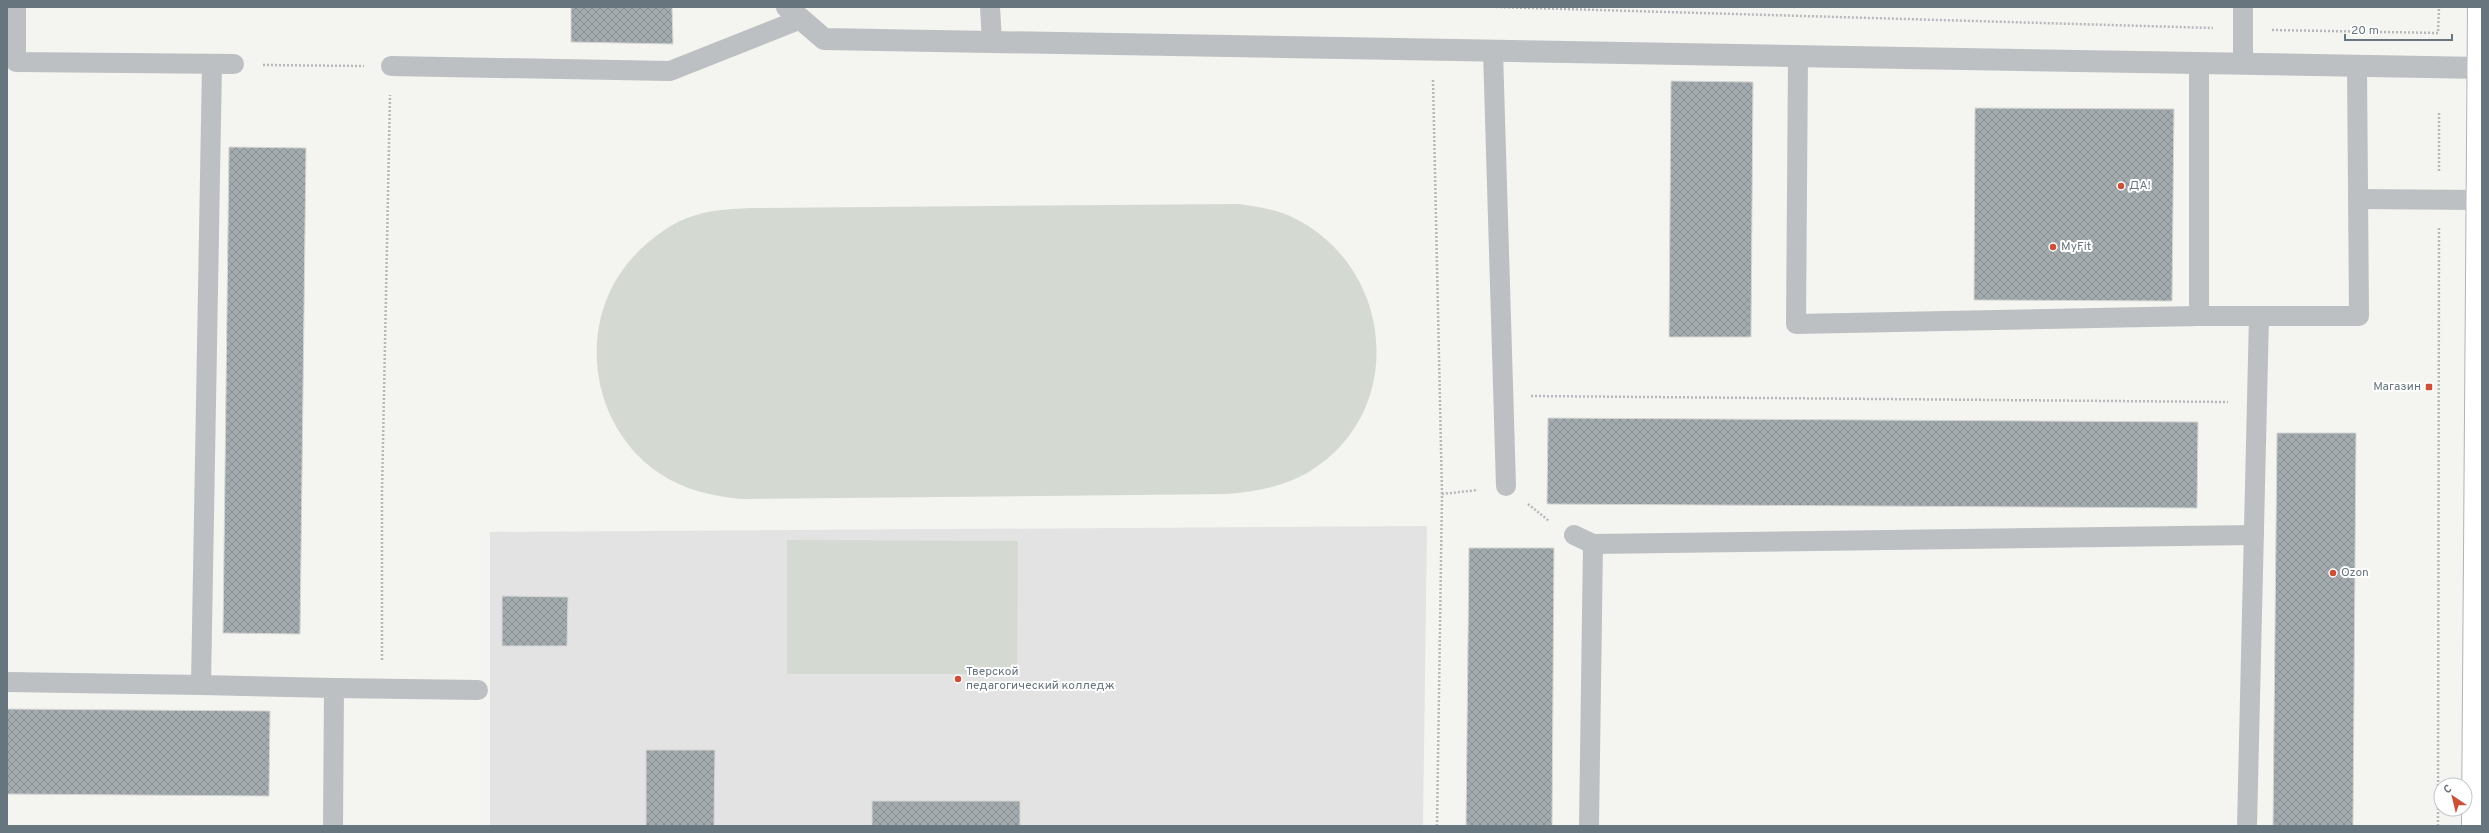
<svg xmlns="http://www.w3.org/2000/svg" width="2489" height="833" viewBox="0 0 2489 833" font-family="Overpass,sans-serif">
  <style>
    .built { fill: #e2e3e2 }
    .green { fill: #d4d9d1 }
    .building { fill: url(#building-cross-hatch); stroke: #d6d6d4 }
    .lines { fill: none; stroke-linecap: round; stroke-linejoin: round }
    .secondary-casing { stroke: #afb4b7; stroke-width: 24 }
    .path { stroke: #b6b9bb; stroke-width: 2.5; stroke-dasharray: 2 2; stroke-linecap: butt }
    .lane { stroke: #bcc0c2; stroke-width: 20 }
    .street { stroke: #bcc0c2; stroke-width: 22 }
    .secondary { stroke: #fff; stroke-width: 22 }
    .poi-dot { fill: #cc4f3a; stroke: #fff; stroke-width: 1.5 }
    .labels { text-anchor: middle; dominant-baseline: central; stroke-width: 4; stroke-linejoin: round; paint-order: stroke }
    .poi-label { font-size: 12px; fill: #67767e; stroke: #fff; text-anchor: start }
  </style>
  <defs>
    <pattern id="building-cross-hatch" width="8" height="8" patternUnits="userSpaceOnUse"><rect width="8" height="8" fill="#a4abaf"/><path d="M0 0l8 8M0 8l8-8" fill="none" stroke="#899094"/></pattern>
  </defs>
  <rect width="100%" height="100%" fill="#f4f4f1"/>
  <path class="built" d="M1427,526L1423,826H490V532Z"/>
  <g class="green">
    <path d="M1239,204C1257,207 1277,209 1294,218C1395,268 1408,414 1307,473C1282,487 1255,492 1226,494L741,499C712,496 684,490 659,473C588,425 575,319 634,256C651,238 672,222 696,215C715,209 734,209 753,208Z"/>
    <path d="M787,540L1018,541L1017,674H787Z"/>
  </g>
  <g class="building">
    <path d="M571,7H672L673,44L571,42Z"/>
    <path d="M1671,81L1753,82L1751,337H1669Z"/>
    <path d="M1975,108L2174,109L2172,301L1974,300Z"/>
    <path d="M229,147L306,148L300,634L223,633Z"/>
    <path d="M1548,418L2198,422L2197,508L1547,504Z"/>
    <path d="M2277,433H2356L2353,826H2273Z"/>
    <path d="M1469,548H1554L1552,826H1466Z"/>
    <path d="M502,596L568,597L567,646H502Z"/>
    <path d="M7,709L270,711L269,796L7,794Z"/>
    <path d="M646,750H715L714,826H646Z"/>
    <rect x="872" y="801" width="148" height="25"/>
  </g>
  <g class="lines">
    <g class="secondary-casing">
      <path id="secondary" d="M2473,826L2479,7"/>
    </g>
    <g class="path">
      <path d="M1496,7L2213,28"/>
      <path d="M2272,30L2438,33L2439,7"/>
      <path d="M263,65L364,66"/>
      <path d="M1433,80L1442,494"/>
      <path d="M2439,171V112"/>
      <path d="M1531,396L2228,402"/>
      <path d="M1528,504L1549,521"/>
      <path d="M382,660V493L390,95"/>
      <path d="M1437,826L1442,494L1478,490"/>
      <path d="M2438,826L2439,228"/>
    </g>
    <g class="lane">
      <path d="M16,7V62L234,64"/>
      <path d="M990,7L992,42"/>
      <path d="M2243,7V64"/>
      <path d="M1493,51L1506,486"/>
      <path d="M1798,56L1796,324L2199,316"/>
      <path d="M2199,63V316H2359L2357,66"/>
      <path d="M391,66L670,71L801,19"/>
      <path d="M2358,199L2477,200"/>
      <path d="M1574,535L1593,544L2254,535"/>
      <path d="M7,682L201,685L212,64"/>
      <path d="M201,685L334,688L333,826"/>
      <path d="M334,688L478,690"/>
      <path d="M1589,826L1593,544"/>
      <path d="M2247,826L2259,316"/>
    </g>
    <path class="street" d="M787,7L824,39L2482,68"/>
    <use href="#secondary" class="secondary"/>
  </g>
  <g class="poi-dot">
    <circle cx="2121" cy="186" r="4"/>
    <circle cx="2053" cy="247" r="4"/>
    <rect x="2425" y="383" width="8" height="8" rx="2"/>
    <circle cx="2333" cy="573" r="4"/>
    <circle cx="958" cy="679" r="4"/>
  </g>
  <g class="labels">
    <g class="poi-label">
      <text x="2129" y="186">ДА!</text>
      <text x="2061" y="247">MyFit</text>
      <text x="2421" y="387" text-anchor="end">Магазин</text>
      <text x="2341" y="573">Ozon</text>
      <text x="966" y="672">Тверской<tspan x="966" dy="14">педагогический колледж</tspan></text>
    </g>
  </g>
  <rect width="2489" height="833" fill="none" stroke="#67767e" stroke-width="16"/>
  <g transform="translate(2453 797) rotate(325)"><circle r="19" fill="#ffffff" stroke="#c2c8cb"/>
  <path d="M0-3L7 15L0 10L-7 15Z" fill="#cc4f3a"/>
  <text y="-6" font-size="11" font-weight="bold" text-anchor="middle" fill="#67767e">С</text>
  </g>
  <path d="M2345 34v6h107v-6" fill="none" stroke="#67767e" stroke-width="2"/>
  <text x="2351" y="34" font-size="12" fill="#67767e" stroke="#ffffff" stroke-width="3" paint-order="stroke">20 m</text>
</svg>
